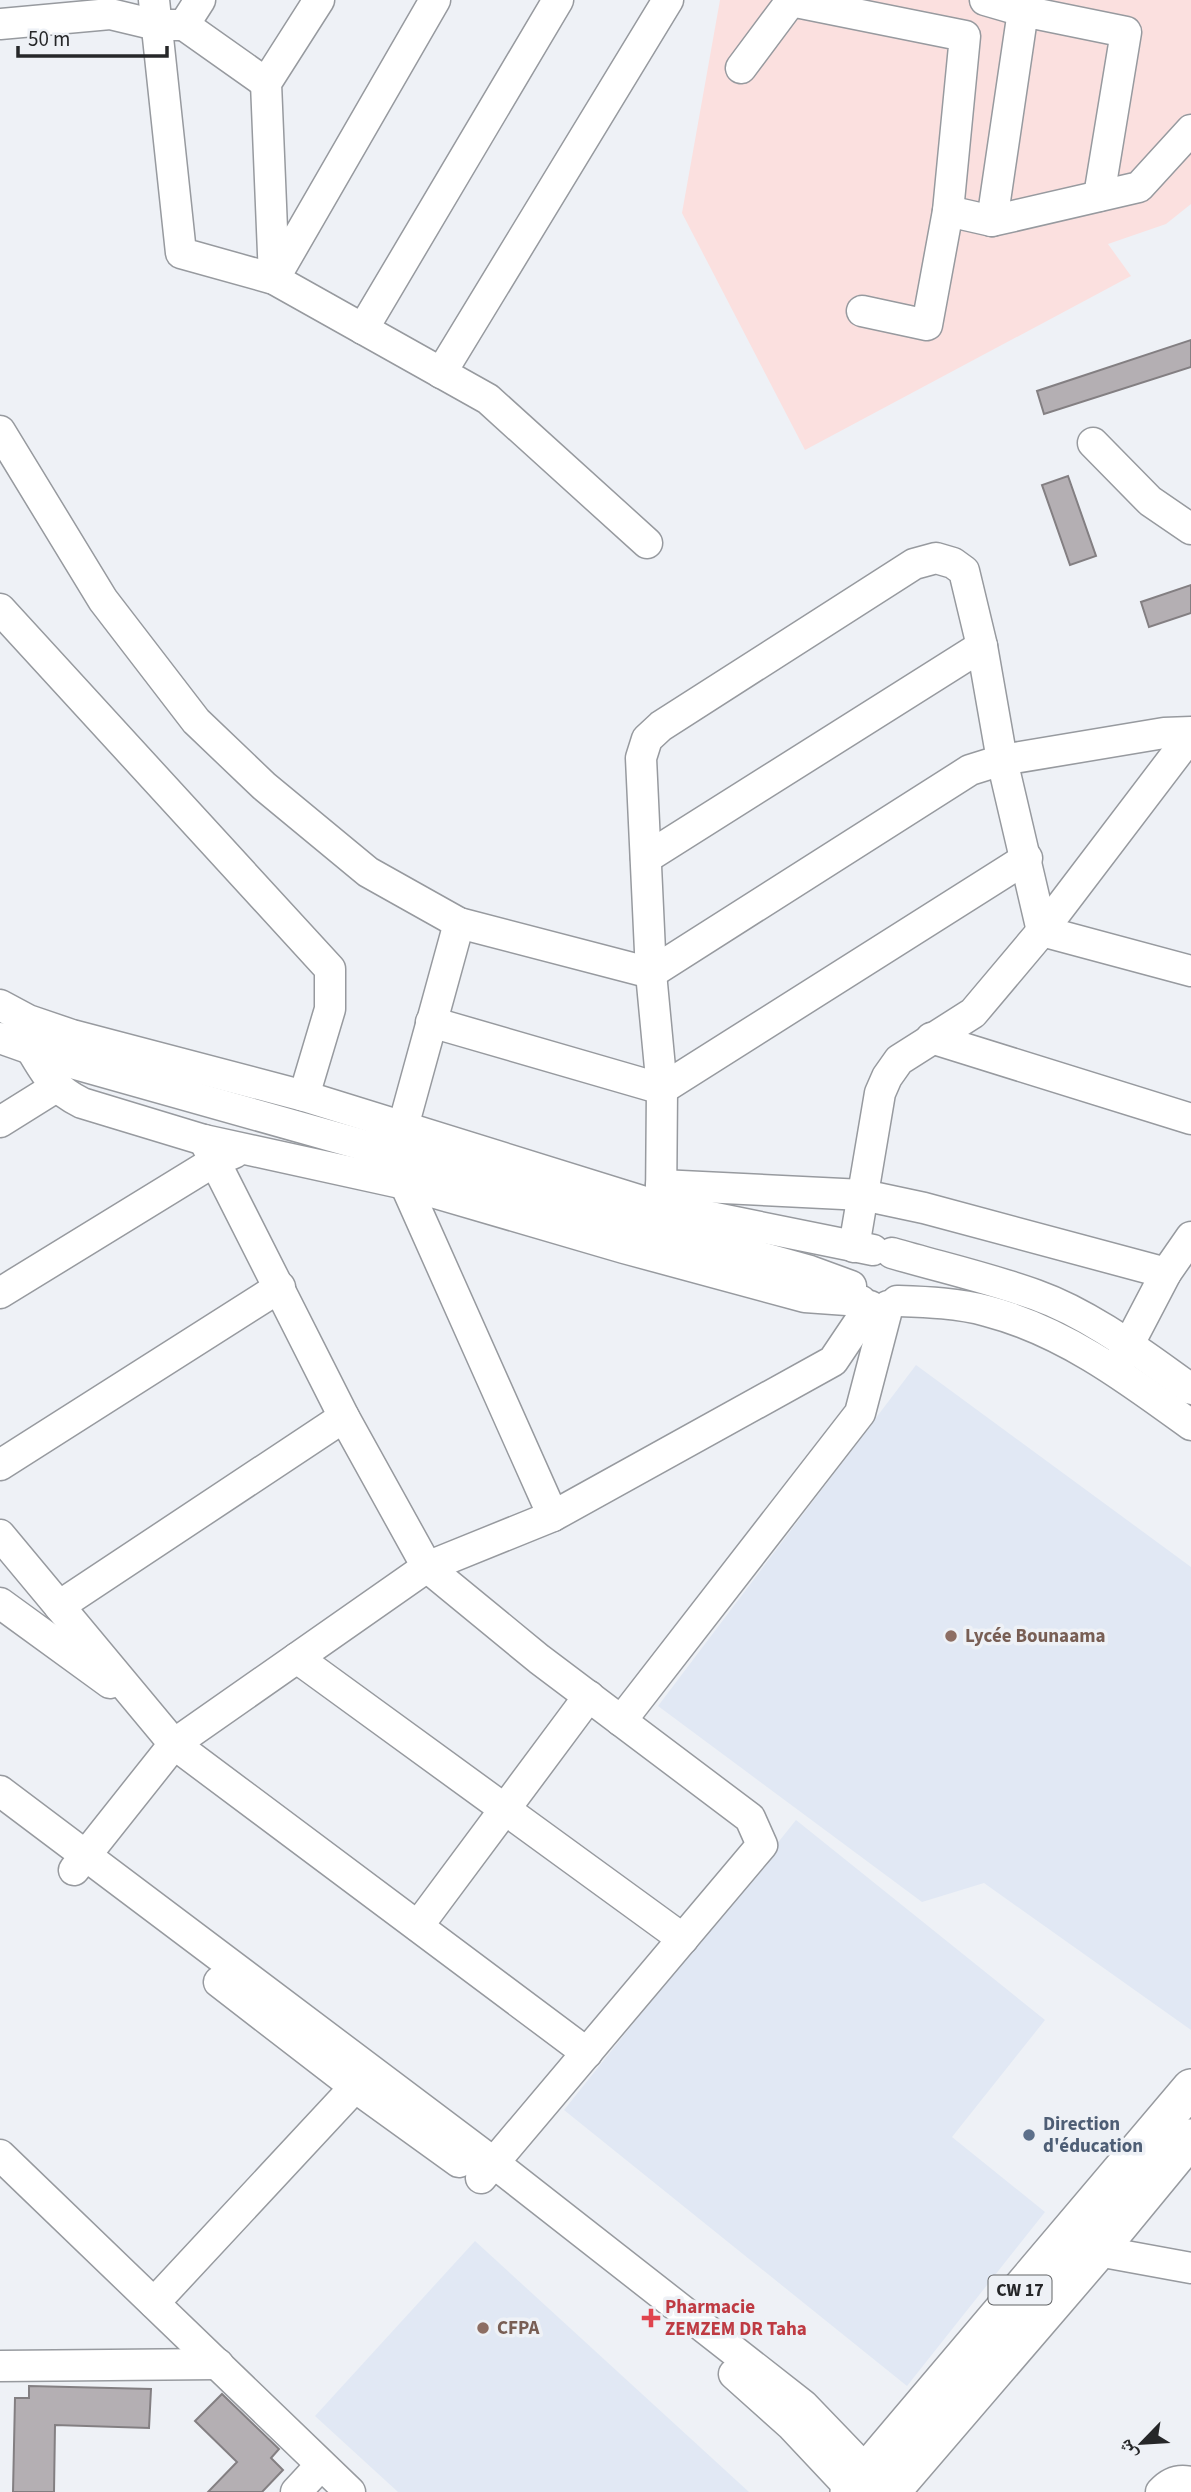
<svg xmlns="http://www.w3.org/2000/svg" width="1191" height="2492" viewBox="0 0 1191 2492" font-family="'Source Sans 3','Noto Naskh Arabic',sans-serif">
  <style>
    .built { fill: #e1e8f4 }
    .medical { fill: #fbe0df }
    .building { fill: #b4afb3; stroke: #837f82; stroke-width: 2 }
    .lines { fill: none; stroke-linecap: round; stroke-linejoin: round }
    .minor-casing { stroke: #979a9f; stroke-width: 33 }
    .major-casing { stroke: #979a9f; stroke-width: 40 }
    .minor { stroke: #fff; stroke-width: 30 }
    .major { stroke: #fff; stroke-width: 37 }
    .education-dot { fill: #8d6e63; stroke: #eef1f6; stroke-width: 2.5 }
    .service-dot { fill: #5c6f8a; stroke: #eef1f6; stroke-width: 2.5 }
    .health-dot { fill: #e0444e; stroke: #eef1f6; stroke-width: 2.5 }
    .labels { text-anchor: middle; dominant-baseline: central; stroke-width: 7; stroke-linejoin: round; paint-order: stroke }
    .shield { fill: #eef1f6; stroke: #626466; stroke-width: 2 }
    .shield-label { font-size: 18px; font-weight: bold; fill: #262729 }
    .education-label { font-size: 19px; font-weight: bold; fill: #785e54; stroke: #eef1f6; text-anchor: start }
    .service-label { font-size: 19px; font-weight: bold; fill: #4e5e75; stroke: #eef1f6; text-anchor: start }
    .health-label { font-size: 19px; font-weight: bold; fill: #be3a42; stroke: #eef1f6; text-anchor: start }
  </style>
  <rect width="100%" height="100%" fill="#eef1f6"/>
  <g class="built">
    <path d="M916,1365L1191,1567V2030L984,1883L922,1902L658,1706Z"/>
    <path d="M796,1820L1045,2020L952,2137L1045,2212L907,2386L564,2110Z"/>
    <path d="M475,2241L749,2492H398L315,2416Z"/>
  </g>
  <path class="medical" d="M720,0H1191V204L1166,224L1108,244L1131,276L805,450L682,213Z"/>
  <g class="building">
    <path d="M1191,340V367L1044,414L1037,391Z"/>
    <path d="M1068,476L1096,556L1070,565L1042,485Z"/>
    <path d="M1191,585V613L1149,627L1141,602Z"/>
    <path d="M29,2386L151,2389L149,2428L55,2425L54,2492H13L15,2398H29Z"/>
    <path d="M222,2394L279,2449L271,2458L283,2470L262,2492H208L237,2462L195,2421Z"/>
  </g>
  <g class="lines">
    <g class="minor-casing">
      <g id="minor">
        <path d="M154,0L181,253L274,279L488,399L647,543"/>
        <path d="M985,0L1023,11L1027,0"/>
        <path d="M0,24L110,14L156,25H184L200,0"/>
        <path d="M184,25L266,83"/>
        <path d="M741,68L791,1L965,36L948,211"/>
        <path d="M992,221L1023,11L1126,32L1099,196"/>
        <path d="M274,278L266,83L319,0"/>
        <path d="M274,279L435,0"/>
        <path d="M862,311L927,325L948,211L992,221L1139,187L1191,130"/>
        <path d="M363,329L558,0"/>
        <path d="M441,373L668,0"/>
        <path d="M0,431L103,600L196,721L264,786L368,872L459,923L651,973L970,770L1002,760L1164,733L1191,732"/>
        <path d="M1093,443L1150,501L1191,529"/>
        <path d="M0,609L330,969V1009L304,1096"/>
        <path d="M646,858L982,646"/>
        <path d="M0,1005L28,1020L72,1035L304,1096L661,1207L873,1250"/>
        <path d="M431,1022L662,1089L1027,858"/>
        <path d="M0,1038L65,1061L810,1271L851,1286"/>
        <path d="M931,1038L1191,1119"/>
        <path d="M31,1049C46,1075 54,1089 82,1103L204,1140L405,1184L624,1248L805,1297L861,1301"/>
        <path d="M0,1122L56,1087"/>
        <path d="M204,1140L344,1417L427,1567L539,1659L750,1818L762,1845L481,2178"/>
        <path d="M398,1145L459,923"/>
        <path d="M405,1184L553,1516"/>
        <path d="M661,1185L863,1195L924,1208L1166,1273"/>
        <path d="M652,1228L661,1207L662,1089L651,973L641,758L647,739L661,726L914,564L936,558L953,563L964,571L982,646L1002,760L1042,931L1191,971"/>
        <path d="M854,1247L880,1093L887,1077L899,1060L973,1013L1042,931L1191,735"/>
        <path d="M892,1253C940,1267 989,1278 1036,1295C1092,1315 1143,1355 1191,1389"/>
        <path d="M0,1293L215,1161L234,1153"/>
        <path d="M897,1301C926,1302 958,1303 987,1311C1064,1331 1128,1379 1191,1425"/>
        <path d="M1120,1361L1166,1273L1191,1237"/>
        <path d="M0,1465L280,1287"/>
        <path d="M0,1535L174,1744L587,2053"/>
        <path d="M0,1603L110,1683"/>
        <path d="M59,1606L344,1417"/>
        <path d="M297,1658L683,1939"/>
        <path d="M621,1721L860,1413L888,1306"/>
        <path d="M0,1791L494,2163L803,2405L882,2487"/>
        <path d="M74,1870L174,1744L427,1567L553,1516L833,1361L870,1306"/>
        <path d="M418,1926L589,1696"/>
        <path d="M219,1982L355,2087L459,2162"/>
        <path d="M0,2155L350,2492"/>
        <path d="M1098,2251L1191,2268"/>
        <path d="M154,2303L355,2087"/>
        <path d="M0,2366L218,2364"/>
        <path d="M734,2374L791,2425L854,2492"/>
        <path d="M296,2492L321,2465"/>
        <path d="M1161,2492C1169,2483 1179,2479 1191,2482"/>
      </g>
    </g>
    <g class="major-casing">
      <g id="major">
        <path d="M849,2492L1191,2088"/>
        <path d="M891,2492L1098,2251L1191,2138"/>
      </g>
    </g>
    <use href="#minor" class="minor"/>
    <use href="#major" class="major"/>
  </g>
  <g class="education-dot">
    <circle cx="951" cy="1636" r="7"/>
    <circle cx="483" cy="2328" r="7"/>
  </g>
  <circle class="service-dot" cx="1029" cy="2135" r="7"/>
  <path class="health-dot" d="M647.5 2307.5h7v7h7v7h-7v7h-7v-7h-7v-7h7z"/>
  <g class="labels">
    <rect class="shield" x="988.5" y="2275.5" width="63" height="29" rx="5"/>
    <g class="shield-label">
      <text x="1020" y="2290">CW 17</text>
    </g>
    <g class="education-label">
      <text x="965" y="1636">Lycée Bounaama</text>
      <text x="497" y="2328">CFPA</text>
    </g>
    <g class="service-label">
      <text x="1043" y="2124">Direction<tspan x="1043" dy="22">d'éducation</tspan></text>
    </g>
    <g class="health-label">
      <text x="665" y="2307">Pharmacie<tspan x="665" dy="22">ZEMZEM DR Taha</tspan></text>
    </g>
  </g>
  <g transform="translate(1142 2443) rotate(245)" stroke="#eef1f6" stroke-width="5" paint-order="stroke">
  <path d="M0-5L12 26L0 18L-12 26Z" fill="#262729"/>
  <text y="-10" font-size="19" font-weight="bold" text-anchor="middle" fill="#262729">ش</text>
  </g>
  <path d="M18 46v10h149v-10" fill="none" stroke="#262729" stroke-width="3.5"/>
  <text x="28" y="46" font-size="21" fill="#262729" stroke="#eef1f6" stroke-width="5" paint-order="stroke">50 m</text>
</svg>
